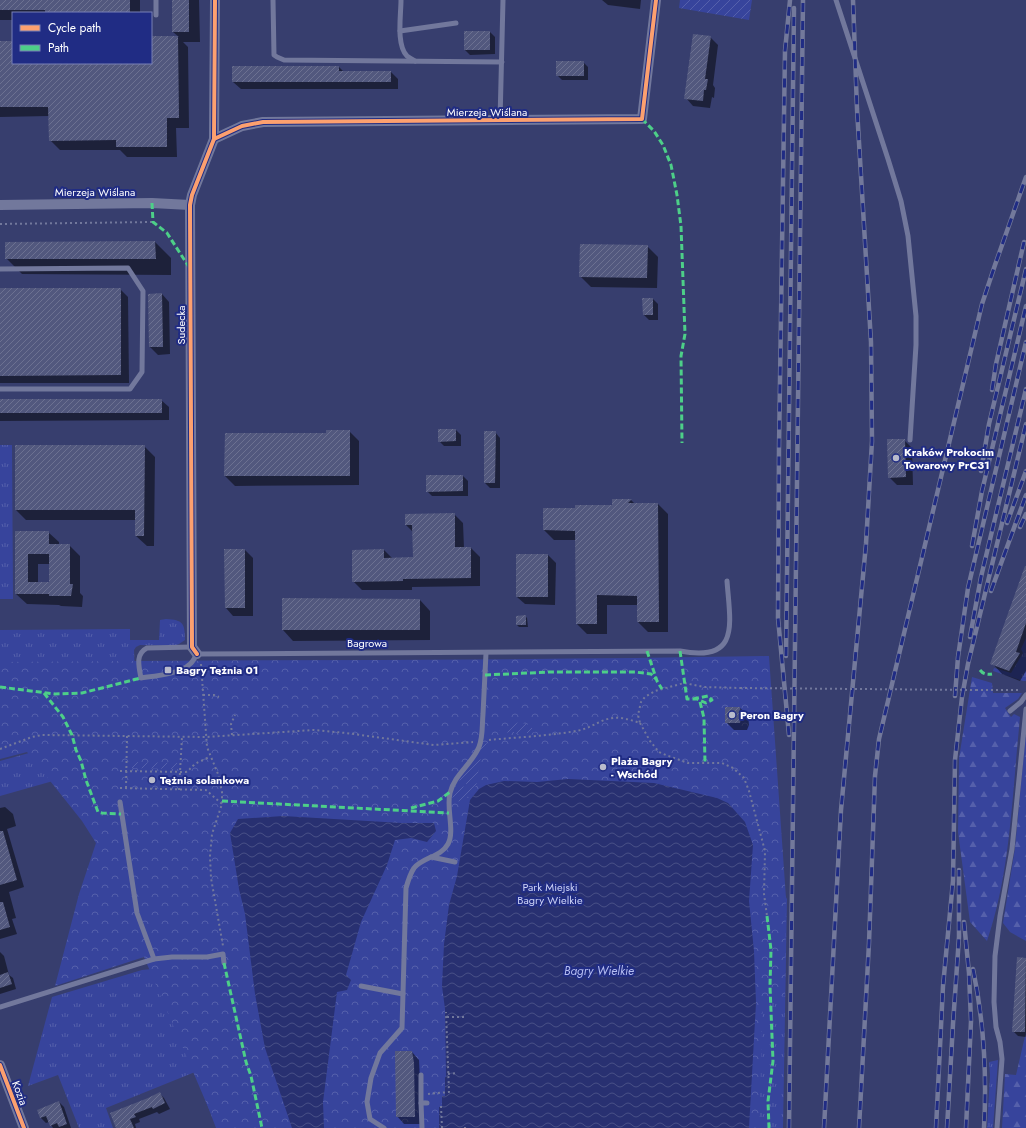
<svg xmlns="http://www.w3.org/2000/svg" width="1026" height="1128" viewBox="0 0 1026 1128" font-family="Jost,sans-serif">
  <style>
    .grass { fill: url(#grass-tufts) }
    .forest { fill: url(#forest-firs) }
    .park { fill: url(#park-crowns) }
    .garden { fill: url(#garden-furrows) }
    .water { fill: url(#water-waves) }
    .shadow { fill: #0007; fill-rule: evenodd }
    .building { fill: url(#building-hatch); fill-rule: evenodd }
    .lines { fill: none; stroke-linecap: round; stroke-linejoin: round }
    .path { stroke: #72789c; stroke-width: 2; stroke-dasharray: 2 3; stroke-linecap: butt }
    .lane { stroke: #72789c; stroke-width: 5 }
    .street { stroke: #72789c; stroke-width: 10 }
    .rail-casing { stroke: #73799b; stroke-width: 4.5 }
    .rail { stroke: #202c84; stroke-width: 3; stroke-dasharray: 9; stroke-linecap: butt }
    .path-bridge { stroke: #72789c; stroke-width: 2; stroke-dasharray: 2 3; stroke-linecap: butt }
    .quiet { stroke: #4dcf88; stroke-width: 3; stroke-dasharray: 6 3; stroke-linecap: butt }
    .cycleway-casing { stroke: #202c84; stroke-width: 6 }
    .cycleway { stroke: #fca06f; stroke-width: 4 }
    .poi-dot { fill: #b9bbcc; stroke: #202c84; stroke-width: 1.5 }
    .labels { text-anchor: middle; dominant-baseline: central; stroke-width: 4; stroke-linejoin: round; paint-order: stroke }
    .street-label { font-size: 11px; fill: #fff; stroke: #202c84 }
    .poi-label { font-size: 11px; font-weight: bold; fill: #fff; stroke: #202c84; text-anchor: start }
    .park-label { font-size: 11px; fill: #ccd2f7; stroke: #202c84 }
    .water-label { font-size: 12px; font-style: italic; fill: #b4bcf1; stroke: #202c84 }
  </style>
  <defs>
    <pattern id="grass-tufts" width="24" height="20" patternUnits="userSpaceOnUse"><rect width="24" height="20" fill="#37449c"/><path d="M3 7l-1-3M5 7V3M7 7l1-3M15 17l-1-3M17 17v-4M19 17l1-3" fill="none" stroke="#5560ab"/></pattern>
    <pattern id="forest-firs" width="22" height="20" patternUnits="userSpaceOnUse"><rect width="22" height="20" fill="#37449c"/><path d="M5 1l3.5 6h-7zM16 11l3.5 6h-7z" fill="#5560ab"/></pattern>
    <pattern id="park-crowns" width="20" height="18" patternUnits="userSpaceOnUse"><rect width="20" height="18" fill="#37449c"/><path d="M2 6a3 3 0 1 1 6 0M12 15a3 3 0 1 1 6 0" fill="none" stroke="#5560ab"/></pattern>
    <pattern id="garden-furrows" width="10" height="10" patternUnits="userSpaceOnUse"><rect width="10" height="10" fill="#37449c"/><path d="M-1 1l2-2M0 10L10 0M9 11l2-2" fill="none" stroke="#5560ab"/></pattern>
    <pattern id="water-waves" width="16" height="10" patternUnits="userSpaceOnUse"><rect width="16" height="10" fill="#283071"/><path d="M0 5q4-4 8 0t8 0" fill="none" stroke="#484f86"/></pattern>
    <pattern id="building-hatch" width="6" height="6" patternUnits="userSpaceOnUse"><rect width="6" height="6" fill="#52587e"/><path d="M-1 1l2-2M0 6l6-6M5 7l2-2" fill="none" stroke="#6c7191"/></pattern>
  </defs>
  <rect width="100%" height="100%" fill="#373e6e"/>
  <g class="grass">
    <path d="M0,445H12L13,599H0Z"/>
    <path d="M166,619C183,620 185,623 185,640L179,644L174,646L140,645L136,647L134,650L135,677L0,684V630L130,629V640H159L160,620Z"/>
    <path d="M1026,638V681H1023L993,671L994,668L1011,673L1023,653L1021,649Z"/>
    <path d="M29,753L53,781L0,796V761Z"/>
    <path d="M714,764L787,899L783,1128H749Z"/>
    <path d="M175,967L252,1128H216L195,1072L106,1108L113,1128H79L58,1075L28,1086L52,997L142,970Z"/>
    <path d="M998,1060L993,1128H987L990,1075L989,1062Z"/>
  </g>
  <g class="forest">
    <path d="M972,677L992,683L993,693H1022L1018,699L1005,708L1011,717L1014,714L1020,717L1019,728C1012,798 1010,874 987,941L970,922L958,832L959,758Z"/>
    <path d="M1026,731V941L1010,932L1003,923L1015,848Z"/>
    <path d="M1026,1032V1128H1002L1005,1074L1016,1075Z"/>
  </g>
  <path class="park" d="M769,656L786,898L785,996L763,998L759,1128H217L144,957L55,986L79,894L96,843L82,821L27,752L0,759V662C256,659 512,661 769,656Z"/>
  <g class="garden">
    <path d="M680,0H752L749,20L679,8Z"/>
    <path d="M519,722L529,725L536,732L527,733V730L522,731V733L514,734V732L503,733V735L500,736L499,731L502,730Z"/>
    <path d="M489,743C481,753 478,765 478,777C469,780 468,789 459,780L476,759L483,744Z"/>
    <path d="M128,762L179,763L178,769L128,768Z"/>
    <path d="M477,783C472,795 465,802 452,802L453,793L457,784L467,788Z"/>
  </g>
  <g class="water">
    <path d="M568,779L654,783L717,798L728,803L745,822L753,845L749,901L754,951L756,1003L749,1128H439V1107H442V1096H445V1077H446L445,1009L442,986L444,944L449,905L457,876L470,800L479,789L486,785L504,781L537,782Z"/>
    <path d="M283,816L402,823H434L436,831L427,842L411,838L395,840L387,865L361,922L346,975L351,980L347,990L337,992L323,1102L324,1128H292L265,1048L255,994L245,914L239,889L230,833L238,819Z"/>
  </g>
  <g class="shadow">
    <path d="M0,0H140V13H13V20H0Z"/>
    <path d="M173,0H199L200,42H183L188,47L189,128H176L177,157H127L120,150H60L50,140L49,116L0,117V42H13V63H151V37H179L173,32Z"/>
    <path d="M602,0H641L640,9L608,5Z"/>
    <path d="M490,32L495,37V54L470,55L465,50Z"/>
    <path d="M710,37L718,45L713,85L715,88L714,98L712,97L710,108L693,106L686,98Z"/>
    <path d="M583,62L588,67V80H562L557,75Z"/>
    <path d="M233,67H339L344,72H391L398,79V89H241L233,82Z"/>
    <path d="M155,242L171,258V275L22,274L6,258Z"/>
    <path d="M647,246L658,257L657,288L591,287L580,276Z"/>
    <path d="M0,289H120L128,297L129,383H0Z"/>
    <path d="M162,294L169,302L170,354L158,355L150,347Z"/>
    <path d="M653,299L658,304V320H649L644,315Z"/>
    <path d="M0,400H161L169,407V420L0,421Z"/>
    <path d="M456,430L461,435V446H444L439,441Z"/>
    <path d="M349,431L359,441V485L235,486L225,476Z"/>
    <path d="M495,432L500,438V488H490L485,483Z"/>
    <path d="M904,440L912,448L913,485H897L889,477Z"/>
    <path d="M144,446L155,457L154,546H147L136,536V520H26L16,510Z"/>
    <path d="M463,476L468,481V496H432L427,491Z"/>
    <path d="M613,500H631L635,504H658L668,514V632H648L638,622V605H607V634H587L577,624L576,540H554L544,530L576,509L613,506Z"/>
    <path d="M454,514L463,523L464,548H471L480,557V586L412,587V590H362L353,581L384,550L392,558H414L413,532L406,525Z"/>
    <path d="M16,532H48L59,542V545H69L80,556V593L83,596L82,607L61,606L59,605L27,604L16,594ZM38,564H50V583H38Z"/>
    <path d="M225,550H245L253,558V616H233L226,608Z"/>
    <path d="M548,555L556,563L555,605L525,604L517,597Z"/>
    <path d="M1026,568V671L1020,681L1002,674L992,663Z"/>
    <path d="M283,599L420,600L430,611V640L293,641L283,630Z"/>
    <path d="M525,616L527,618L528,627H519L517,625Z"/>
    <path d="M740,708L748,715L749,725L747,730H734L726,722Z"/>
    <path d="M5,807L13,814L16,826L7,829L24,887L9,892L16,918L12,919L17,934L0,939V808Z"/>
    <path d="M0,952L4,956L9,975L13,978L16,989L0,994Z"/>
    <path d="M1018,958H1026V1037L1018,1036L1013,1031Z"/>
    <path d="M412,1052L419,1060L422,1124H404L397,1116Z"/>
    <path d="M159,1093L164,1098L170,1109L159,1114L157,1112L139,1119L140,1122L135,1124L136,1128H117L148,1099Z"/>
    <path d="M59,1102L64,1107L71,1128H53L49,1122L46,1123L41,1118L38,1110Z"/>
  </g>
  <g class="building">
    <path d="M0,0H130V13H45V10H0Z"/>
    <rect x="172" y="0" width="17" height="32"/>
    <rect x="464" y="31" width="26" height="19"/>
    <path d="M693,34L711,36L705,79H708L706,90H704L703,101L684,99Z"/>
    <path d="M151,36H178L179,118H167V147H116V140L49,141L48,107H0V41H13V63H151Z"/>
    <rect x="556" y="61" width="28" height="15"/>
    <path d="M232,66H339V71H391V82H232Z"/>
    <path d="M155,241L156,259H5V242Z"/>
    <path d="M580,244L648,245L647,278L579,277Z"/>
    <path d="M0,288H121V375L0,376Z"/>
    <path d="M162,293L163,347H149L148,294Z"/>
    <path d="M642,298H653V315H643Z"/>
    <rect x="0" y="399" width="162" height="14"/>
    <path d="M438,429H456V441L438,442Z"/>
    <path d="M326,430H350V476H224L225,433H326Z"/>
    <path d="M484,431H496L495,483H484Z"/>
    <path d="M887,439H905L906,477L888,478Z"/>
    <path d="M15,445H145L144,536H135V510H15Z"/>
    <path d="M426,475H463V491L426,492Z"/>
    <path d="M612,499H632L628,503H658L659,622H637V596L597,595V624H576L575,531L543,530V508H575V505H612Z"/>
    <path d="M455,513V547H471V578L403,579V581L352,582V550L384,549V558L413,557L412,525H405V514Z"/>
    <path d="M15,531H49V544H70V584H73L71,596H49V594H15ZM28,554H49V582H28Z"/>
    <path d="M224,549H245V608H225Z"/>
    <rect x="516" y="554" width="32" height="43"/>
    <path d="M1025,566H1026V623L1016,652L1020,653L1009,671L990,664Z"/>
    <path d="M282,598L420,599V630H282Z"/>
    <path d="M526,615V625H516V616Z"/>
    <path d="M725,707H740L741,717L740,723H725Z"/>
    <path d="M0,831H3L17,880L0,885Z"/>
    <path d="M0,902H3L10,927L0,930Z"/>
    <path d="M1017,957L1026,958L1025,1032H1012Z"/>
    <path d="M8,972L12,984L0,988V975Z"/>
    <path d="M395,1051H412L414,1063L415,1117H396Z"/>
    <path d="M160,1092L165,1103L153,1109L152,1107L134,1114L136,1117L130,1119L134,1128H116L110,1113L148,1098Z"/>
    <path d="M59,1101L67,1124L59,1127L57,1123L50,1126L46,1116L40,1118L37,1110Z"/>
  </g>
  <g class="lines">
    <g class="path">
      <path d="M0,224L153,222"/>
      <path d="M201,664L207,747L218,774L222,792V804L212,834L210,856L211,878L223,946"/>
      <path d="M976,690H1019"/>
      <path d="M203,695H214L219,697"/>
      <path d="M640,723L650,741L659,752L666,755L688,763H722L733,768L744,778L749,791L765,851L764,894L767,916"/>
      <path d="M232,735L231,724L235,715"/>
      <path d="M489,740C519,737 551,736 581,730C592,727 602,719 613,718C622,717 631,720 640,723L638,715L641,702L645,697L655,691L684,683L704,687L740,688"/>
      <path d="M0,749L32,737L42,735L206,737L314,730L346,733L434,745L473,742"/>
      <path d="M120,771L186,772C190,770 190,768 194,765C195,763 206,759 209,757"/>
      <path d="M120,788L206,790L222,804"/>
      <path d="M126,788L127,736"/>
      <path d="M179,790L182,737"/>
      <path d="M447,1017H464"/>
      <path d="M448,1074L458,1073"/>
      <path d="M428,1094L449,1092L446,1012"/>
      <path d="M441,1106L442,1128"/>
      <path d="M465,1128V1127"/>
    </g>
    <g class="lane">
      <path d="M273,0L274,55L277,57L284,60L502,62"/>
      <path d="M401,0C401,15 396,45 407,56C409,58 412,59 415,61"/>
      <path d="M836,0L888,159L901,201L908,236L916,316V345L910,440"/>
      <path d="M156,15V0"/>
      <path d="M400,31L456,23"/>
      <path d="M500,121L503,0"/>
      <path d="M0,269L128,268L143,291L142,372L130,389H0"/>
      <path d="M192,647L147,648C135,654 139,667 141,678C154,676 180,674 190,664C193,662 195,657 197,654L680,651C741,663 730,623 727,581"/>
      <path d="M1010,711L1021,702L1026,695"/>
      <path d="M120,802L137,913L154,959"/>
      <path d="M431,857L455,862"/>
      <path d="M361,986L403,994"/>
      <path d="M0,1007L154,959L172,957H207L223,954L224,963"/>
      <path d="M421,1075V1103"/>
      <path d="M384,1128L370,1119L367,1102L371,1078L380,1053L402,1028L406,888C408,881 410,874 414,868C423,857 441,857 448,844C455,831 446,808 450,793C454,775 472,764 479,747C483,737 482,725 483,714C484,693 485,673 486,653"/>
      <path d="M422,1128L421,1103H427"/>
      <path d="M997,1128L1002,1059L1000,1042L996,1027L994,1002L995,956L1000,916L1012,849L1026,709"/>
    </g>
    <g class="street">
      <path d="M214,139L242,126L263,122L642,119L656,0"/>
      <path d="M0,205L152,203L190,205"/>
      <path d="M197,654L192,647L190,205L192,195L214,139L215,0"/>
      <path d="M0,1065L24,1128"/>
    </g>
    <g class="rail-casing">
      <g id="rail">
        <path d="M992,390L996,364L1024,242"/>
        <path d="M981,471L989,424L1026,269"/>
        <path d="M1007,523L1026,471"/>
        <path d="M1020,527L1026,514"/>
        <path d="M972,546L982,491L1026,306"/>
        <path d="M991,591L1026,495"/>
        <path d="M970,637L981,577L1026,389"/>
        <path d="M786,656L794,8"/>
        <path d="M955,696L958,657L968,588L1026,342"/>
        <path d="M789,735L778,618L779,448L785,51L790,0"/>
        <path d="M964,922L969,973L971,1021L966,1128"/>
        <path d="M973,969C984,1022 987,1074 984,1128"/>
        <path d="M789,1128L803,0"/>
        <path d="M824,1128L841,810L866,544L872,441L871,342L857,109L853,0"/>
        <path d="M859,1128L869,943L875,776L879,739L982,304L995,265L1026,177"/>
        <path d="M936,1128L943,986L953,881L955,760L962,697L968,664L1026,424"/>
        <path d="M947,1128L953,1024L959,937V870"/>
      </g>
    </g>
    <use href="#rail" class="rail"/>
    <path class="path-bridge" d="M740,688L976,690"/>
    <g class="quiet">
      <path d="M642,119L654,131L663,145L671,165L677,195L681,226L685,334L681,356L682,443"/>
      <path d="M152,203L153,222L167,233L189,267"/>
      <path d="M647,651L657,681L662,689"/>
      <path d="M680,651L687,699H697L706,703L712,700L708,696L693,699"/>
      <path d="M980,670C983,674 987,675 992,674"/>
      <path d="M485,675L550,672H635L651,674L656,679"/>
      <path d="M0,687L55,694L82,693L141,678"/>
      <path d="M44,693L63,717L72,735L76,750L81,761L86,780L98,812L102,813L121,814"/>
      <path d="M700,702L704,718L705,763"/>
      <path d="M222,801L449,813"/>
      <path d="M411,808L438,801L450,792"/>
      <path d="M767,916L771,950L770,986L773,1061L768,1101L769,1128"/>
      <path d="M224,963L246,1062L251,1076L262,1128"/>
    </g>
    <g class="cycleway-casing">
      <g id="cycleway">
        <path d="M214,139L242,126L263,122L642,119L656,0"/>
        <path d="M197,654L192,647L190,205L192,195L214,139L215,0"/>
        <path d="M0,1065L24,1128"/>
      </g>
    </g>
    <use href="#cycleway" class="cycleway"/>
  </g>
  <g class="poi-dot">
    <circle cx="896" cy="458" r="4"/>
    <rect x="164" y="666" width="8" height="8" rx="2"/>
    <circle cx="732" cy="715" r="4"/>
    <circle cx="603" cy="767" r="4"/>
    <circle cx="152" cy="780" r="4"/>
  </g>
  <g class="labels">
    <g class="street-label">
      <text x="487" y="112">Mierzeja Wiślana</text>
      <text x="95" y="192">Mierzeja Wiślana</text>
      <text transform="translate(181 325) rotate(-90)">Sudecka</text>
      <text x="367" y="643">Bagrowa</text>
      <text transform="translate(20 1093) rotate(69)">Kozia</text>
    </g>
    <g class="poi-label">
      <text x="904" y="452">Kraków Prokocim<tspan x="904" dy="13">Towarowy PrC31</tspan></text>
      <text x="176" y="670">Bagry Tężnia 01</text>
      <text x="740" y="715">Peron Bagry</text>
      <text x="611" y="761">Plaża Bagry<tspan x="611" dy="13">- Wschód</tspan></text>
      <text x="160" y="780">Tężnia solankowa</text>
    </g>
    <g class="park-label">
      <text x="550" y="887">Park Miejski<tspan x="550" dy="13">Bagry Wielkie</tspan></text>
    </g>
    <g class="water-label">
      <text x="599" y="971">Bagry Wielkie</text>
    </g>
  </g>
  <rect x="12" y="12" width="140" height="52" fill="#202c84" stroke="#7980b5"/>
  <rect x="20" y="25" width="20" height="6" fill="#fca06f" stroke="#7980b5"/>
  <text x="48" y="32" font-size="12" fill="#ffffff">Cycle path</text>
  <rect x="20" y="45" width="20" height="6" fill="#4dcf88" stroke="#7980b5"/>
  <text x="48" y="52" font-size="12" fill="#ffffff">Path</text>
</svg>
